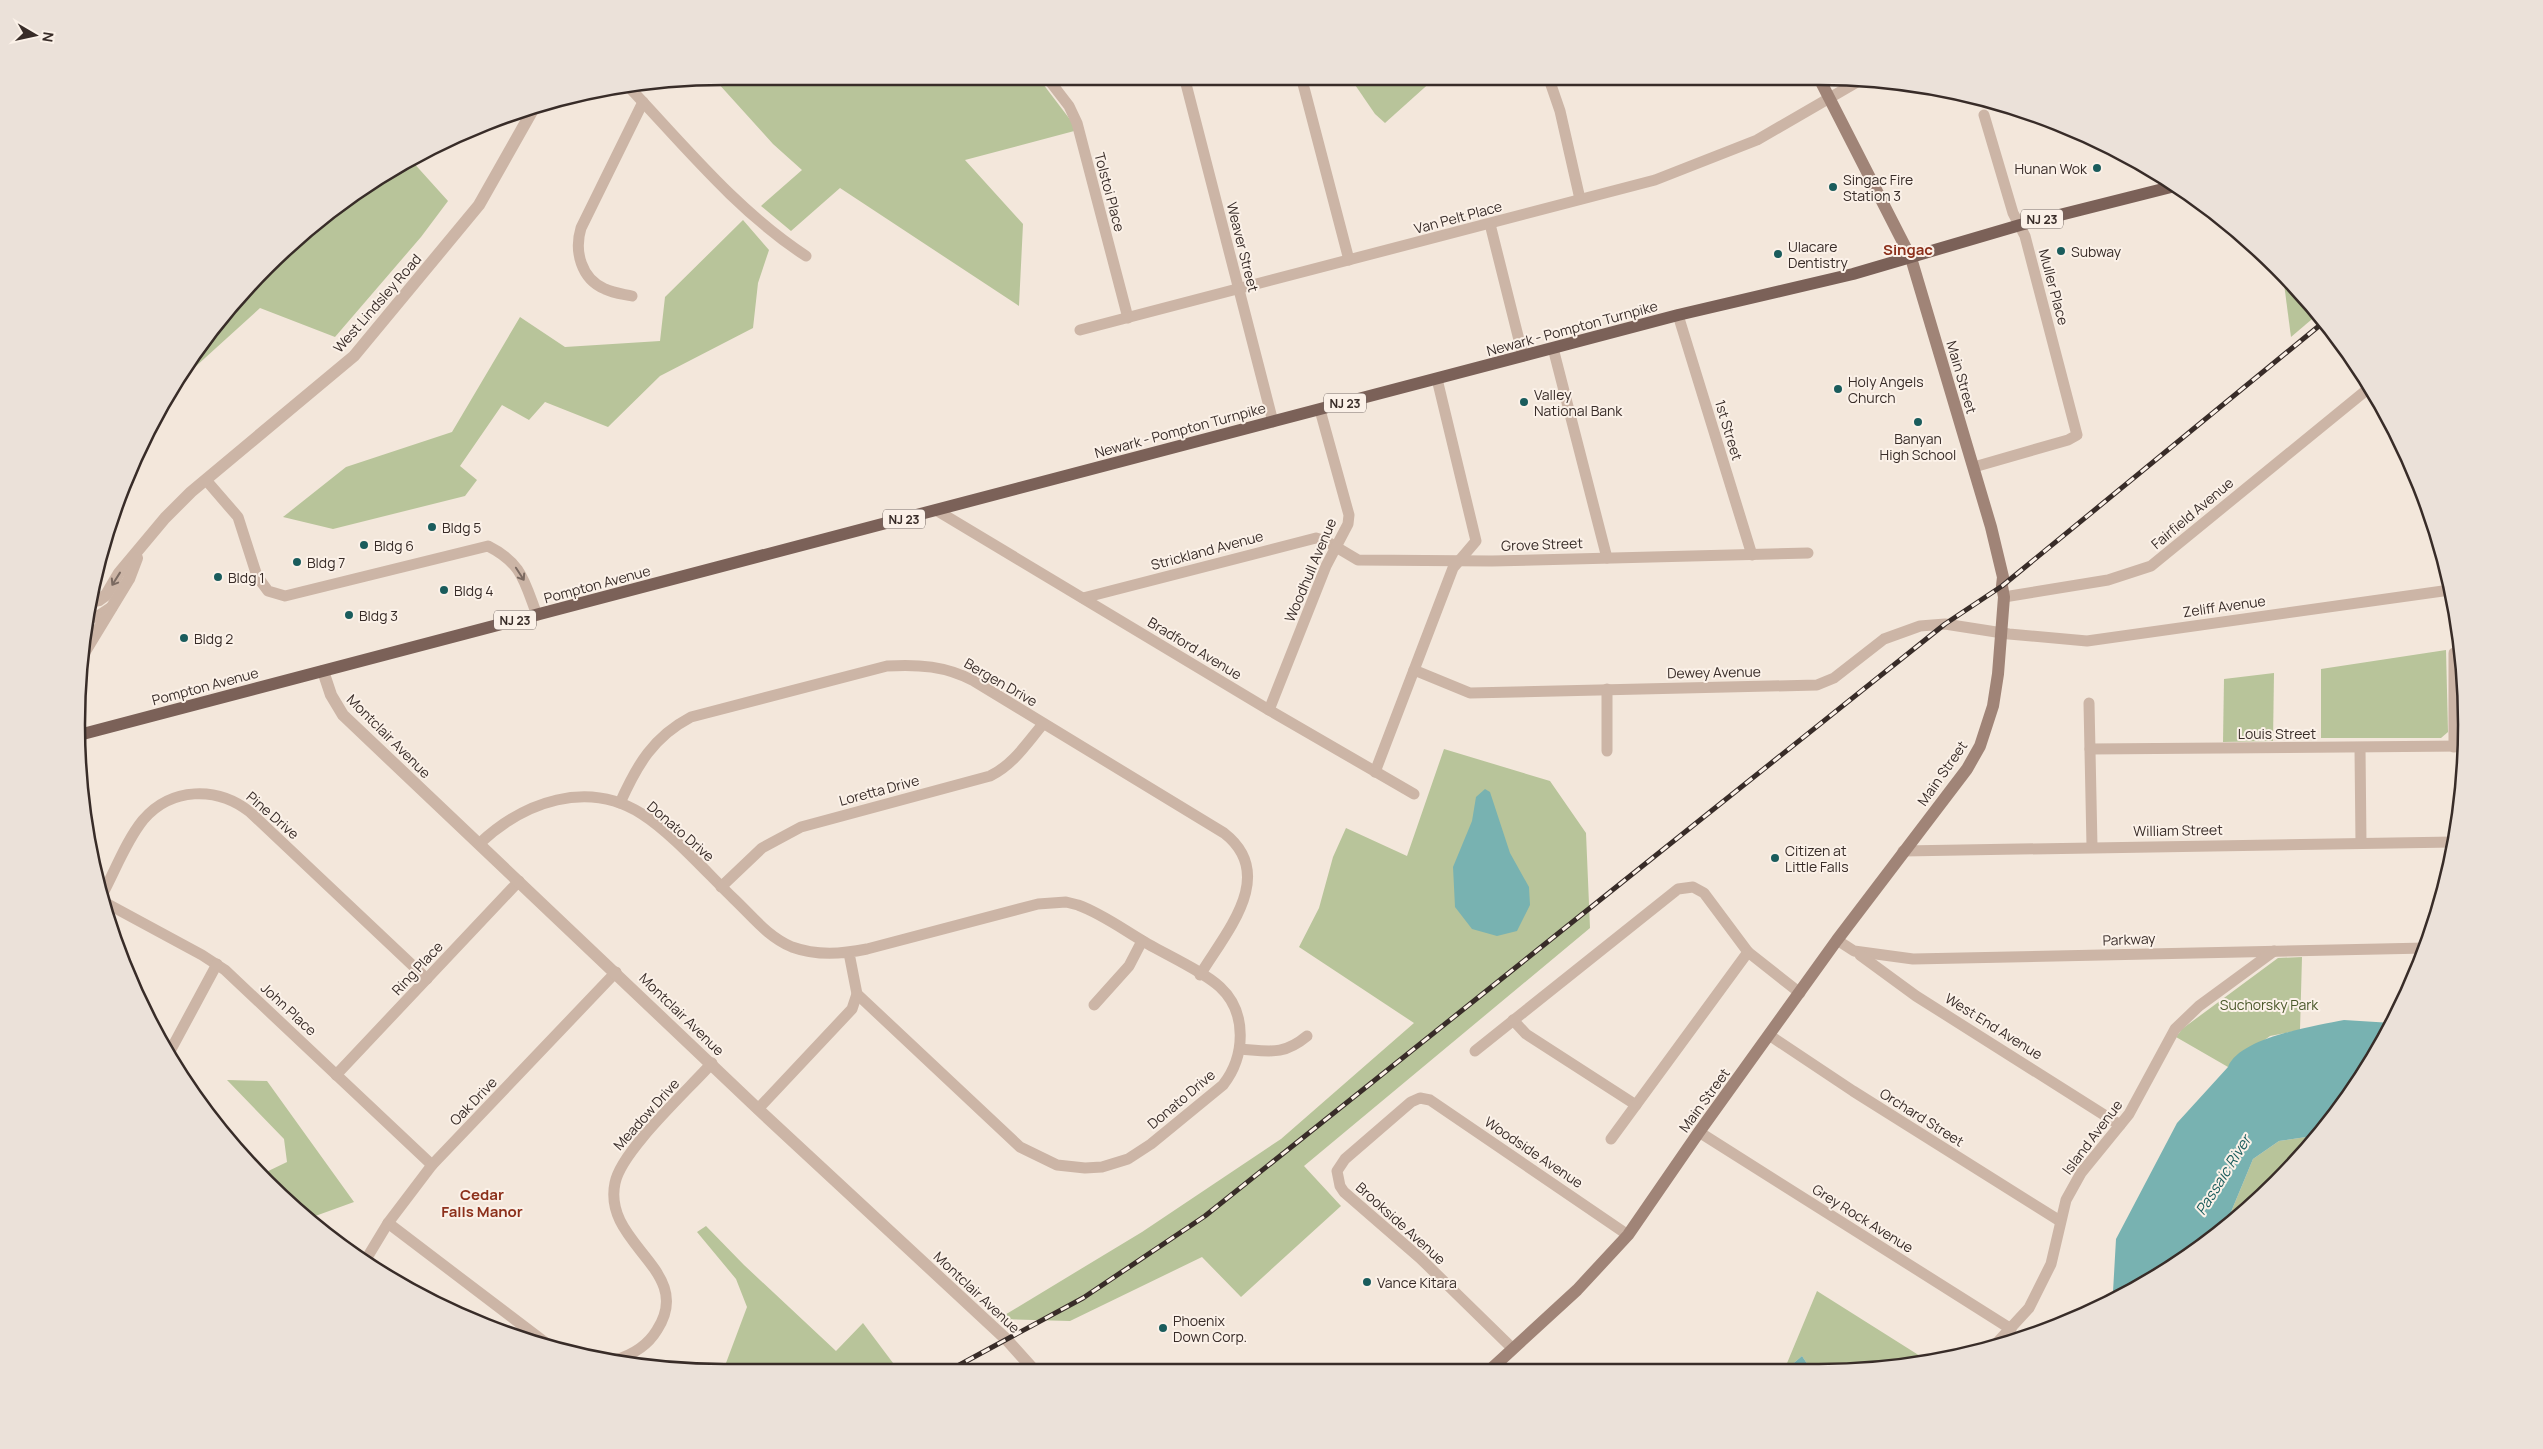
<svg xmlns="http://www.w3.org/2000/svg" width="2543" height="1449" viewBox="0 0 2543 1449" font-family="Manrope,sans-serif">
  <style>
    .green { fill: #b8c49a }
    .water { fill: #78b2b1 }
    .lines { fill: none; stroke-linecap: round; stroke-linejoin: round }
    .minor { stroke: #ccb5a6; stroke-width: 11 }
    .tertiary { stroke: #ccb5a6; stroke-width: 12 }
    .secondary { stroke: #a08477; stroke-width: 12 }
    .primary { stroke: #7b6158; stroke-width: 12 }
    .rail-casing { stroke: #382c28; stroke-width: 5 }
    .rail { stroke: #fbf1e8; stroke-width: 3; stroke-dasharray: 9; stroke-linecap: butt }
    .oneway { stroke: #7b6a61 }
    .poi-dot { fill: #1a5c5c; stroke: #fbf1e8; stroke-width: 2 }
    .labels { text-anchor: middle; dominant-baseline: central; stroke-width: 4; stroke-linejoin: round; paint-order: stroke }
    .shield { fill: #fbf1e8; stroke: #726762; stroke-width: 1 }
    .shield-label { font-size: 12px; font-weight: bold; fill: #382c28 }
    .poi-label { font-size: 14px; fill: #382c28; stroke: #fbf1e8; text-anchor: start }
    .street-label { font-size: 14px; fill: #382c28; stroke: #fbf1e8 }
    .park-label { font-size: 14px; fill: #4a582a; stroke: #fbf1e8 }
    .neighbourhood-label { font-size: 15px; font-weight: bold; fill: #8c301b; stroke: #fbf1e8 }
    .water-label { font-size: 15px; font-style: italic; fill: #1a5c5c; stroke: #fbf1e8 }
    .rim { fill: none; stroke: #382c28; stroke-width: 2.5 }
  </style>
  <rect width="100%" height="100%" fill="#f3e7db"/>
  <g class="green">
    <path d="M1351,79H1434L1385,123L1375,114Z"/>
    <path d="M1040,80L1078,130L965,160L1023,224L1019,306L840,188L791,231L761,206L802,170L773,144L717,82Z"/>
    <path d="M411,160L448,201L421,237L335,337L260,308L173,387L186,364L266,266L330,210Z"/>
    <path d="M743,220L769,250L758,283L753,328L660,376L608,427L545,402L529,420L502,405L460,466L477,480L465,496L333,529L283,517L346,467L452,432L520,317L565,347L660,341L665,297Z"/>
    <path d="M2283,276L2318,314L2291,337Z"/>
    <path d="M2446,650L2448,732L2441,738H2321V669Z"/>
    <path d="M2274,673L2273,741L2223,742L2224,679Z"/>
    <path d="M1444,749L1550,781L1586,833L1590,928L1304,1166L1341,1206L1241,1297L1202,1257L1070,1321L998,1319L1142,1232L1281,1139L1414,1023L1299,947L1319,908L1333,857L1346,828L1407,856Z"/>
    <path d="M2302,957L2300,1030L2270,1036L2228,1067L2176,1037L2182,1029L2278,958Z"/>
    <path d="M227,1080L267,1081L354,1202L307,1219L260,1175L287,1162L284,1139Z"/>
    <path d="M2313,1136L2277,1183L2226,1224L2253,1159L2279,1141Z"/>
    <path d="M706,1226L744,1265L836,1351L863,1323L899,1371H723L747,1307L736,1279L697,1232Z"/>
    <path d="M1817,1291L1928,1361L1903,1367L1810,1368L1802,1356L1788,1368H1785Z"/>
  </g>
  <g class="water">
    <path d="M1485,789L1490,792L1510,853L1529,887L1530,905L1517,931L1497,936L1472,929L1455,907L1453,867L1472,821L1476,797Z"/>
    <path d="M2344,1020L2392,1023L2380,1049L2313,1136L2279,1141L2253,1159L2226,1224L2178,1264L2110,1298L2113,1292L2116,1239L2177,1123L2228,1067C2240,1037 2315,1026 2344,1020Z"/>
    <path d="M1802,1356L1810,1368H1788Z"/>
  </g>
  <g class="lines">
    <g class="minor">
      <path d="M1549,79L1560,111L1580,199"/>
      <path d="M1049,80L1069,106L1077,123L1128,318"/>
      <path d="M1185,80L1273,422"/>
      <path d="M1302,80L1349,260"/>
      <path d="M627,85C683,144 737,211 806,256"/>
      <path d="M1490,224L1523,356"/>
      <path d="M632,296C623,294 613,293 605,289C581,279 574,251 581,228L643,102"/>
      <path d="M1678,315L1752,555"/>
      <path d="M1080,330L1655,180L1757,140L1864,78"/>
      <path d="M1553,348L1607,558"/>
      <path d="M1974,467L2068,440L2077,435L2025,236L2013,213L1984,115"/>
      <path d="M206,480L238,517L257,576L268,591L285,596L488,546C522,563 524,581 537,615"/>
      <path d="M936,510L1269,710L1414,794"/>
      <path d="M2004,597L2108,580L2151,566L2369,388"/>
      <path d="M1083,598L1316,538L1326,541L1358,560L1492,561L1808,553"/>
      <path d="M2454,653V747"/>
      <path d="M1414,670L1470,693L1817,685L1834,678L1884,639L1920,626L1945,624L2009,634L2087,641L2450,590"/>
      <path d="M1607,689V751"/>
      <path d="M2089,703L2092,846"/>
      <path d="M1269,710L1326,566L1348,524L1349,515L1320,410"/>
      <path d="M2360,748L2361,843"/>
      <path d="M2090,749L2463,746"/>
      <path d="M1375,772L1453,568L1476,541L1437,379"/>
      <path d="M620,803C637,765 653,737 691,717L887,666C918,664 946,666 974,681L1224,833C1278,875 1226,932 1200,975"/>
      <path d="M480,843C524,802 587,779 642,814C672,833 708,874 734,899C753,917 768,937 792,947C817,956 842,954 867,949L1038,904L1066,902L1078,905C1103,914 1125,931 1148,944C1169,956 1204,972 1220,987C1248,1013 1245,1057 1223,1085L1151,1144L1128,1159L1102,1167L1085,1168L1057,1165L1020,1147L857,994L849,953"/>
      <path d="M1903,851L2454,842"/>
      <path d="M721,887L762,848L801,827L990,776C1013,765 1027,743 1043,724"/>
      <path d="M102,895C115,871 126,841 143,820C171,787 217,786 250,812L427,979"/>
      <path d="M104,902L202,955L225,970L432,1165"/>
      <path d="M1837,940L1854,951L1913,959L2426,948"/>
      <path d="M1860,955L1916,996L2120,1125"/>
      <path d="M1094,1005L1129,966L1142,941"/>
      <path d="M1513,1020L1526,1034L1636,1105"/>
      <path d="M1769,1035L1853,1091L2060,1221"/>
      <path d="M1240,1049C1269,1051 1283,1056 1307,1036"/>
      <path d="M1475,1051L1678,889L1693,887L1704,893L1748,952L1800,993"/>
      <path d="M168,1055L217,964"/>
      <path d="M336,1075L519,881"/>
      <path d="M758,1109L852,1009L857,994"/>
      <path d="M1699,1132L2011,1329"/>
      <path d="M1611,1139L1748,952"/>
      <path d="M388,1223L555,1350"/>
      <path d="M365,1261L388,1223L432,1165L616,972"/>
      <path d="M1994,1346L2029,1308L2051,1264L2066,1200L2081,1173L2129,1114L2175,1029L2199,1006L2274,951"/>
      <path d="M1512,1348L1420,1258L1344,1192L1340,1186L1337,1171L1345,1159L1411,1102L1420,1098L1430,1100L1628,1235"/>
      <path d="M615,1360C632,1355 648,1345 657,1330C696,1270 602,1245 615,1183C621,1151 688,1090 712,1063"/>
    </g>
    <g class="tertiary">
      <path d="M89,602L99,600L106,595L119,573L165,518L191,492L354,356L479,205L535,106"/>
      <path d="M86,618L99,616L111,608"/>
      <path d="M81,658L129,579L137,558"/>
      <path d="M323,671L331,695L343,715L758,1109L1007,1340L1034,1370"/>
    </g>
    <path class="secondary" d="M1491,1369L1577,1290L1628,1235L1699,1132L1837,940L1967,769L1980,746L1993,706L1998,674L2004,597L2002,586L2003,577L1991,527L1911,258L1819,78"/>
    <path class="primary" d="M79,735L1678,315L1853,274L2020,225L2175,186"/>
    <g class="rail-casing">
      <g id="rail">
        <path d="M950,1370L1083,1298L1205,1216L1945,624L2002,586L2325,321"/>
        <path d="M936,1371L942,1368"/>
      </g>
    </g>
    <use href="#rail" class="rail"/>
  </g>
  <defs><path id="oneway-shaft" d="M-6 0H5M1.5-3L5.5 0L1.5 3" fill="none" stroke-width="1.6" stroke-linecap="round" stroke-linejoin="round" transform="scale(1.25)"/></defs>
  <g class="oneway">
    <use href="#oneway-shaft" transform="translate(520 574) rotate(57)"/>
    <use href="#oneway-shaft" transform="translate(116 579) rotate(122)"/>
  </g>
  <g class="poi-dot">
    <circle cx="2097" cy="168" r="5"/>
    <circle cx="1833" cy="187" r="5"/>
    <circle cx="2061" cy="251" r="5"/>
    <circle cx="1778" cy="254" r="5"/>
    <circle cx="1838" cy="389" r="5"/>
    <circle cx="1524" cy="402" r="5"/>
    <circle cx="1918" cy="422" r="5"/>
    <circle cx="432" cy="527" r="5"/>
    <circle cx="364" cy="545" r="5"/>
    <circle cx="297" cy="562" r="5"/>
    <circle cx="218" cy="577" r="5"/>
    <circle cx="444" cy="590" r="5"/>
    <circle cx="349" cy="615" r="5"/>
    <circle cx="184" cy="638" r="5"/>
    <circle cx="1775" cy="858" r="5"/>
    <circle cx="1367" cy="1282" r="5"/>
    <circle cx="1163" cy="1328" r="5"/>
  </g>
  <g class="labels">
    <g class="shield">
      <rect x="2021" y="209.5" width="42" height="19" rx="4"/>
      <rect x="1324" y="393.5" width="42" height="19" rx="4"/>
      <rect x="883" y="509.5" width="42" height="19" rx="4"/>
      <rect x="494" y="610.5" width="42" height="19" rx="4"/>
    </g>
    <g class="shield-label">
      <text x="2042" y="219">NJ 23</text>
      <text x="1345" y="403">NJ 23</text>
      <text x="904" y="519">NJ 23</text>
      <text x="515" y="620">NJ 23</text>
    </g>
    <g class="poi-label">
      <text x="2087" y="168" text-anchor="end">Hunan Wok</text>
      <text x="1843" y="179">Singac Fire<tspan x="1843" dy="16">Station 3</tspan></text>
      <text x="1788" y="246">Ulacare<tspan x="1788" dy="16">Dentistry</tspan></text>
      <text x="2071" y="251">Subway</text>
      <text x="1848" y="381">Holy Angels<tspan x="1848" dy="16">Church</tspan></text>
      <text x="1534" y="394">Valley<tspan x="1534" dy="16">National Bank</tspan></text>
      <text x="1918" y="438" text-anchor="middle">Banyan<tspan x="1918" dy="16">High School</tspan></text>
      <text x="442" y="527">Bldg 5</text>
      <text x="374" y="545">Bldg 6</text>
      <text x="307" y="562">Bldg 7</text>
      <text x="228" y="577">Bldg 1</text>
      <text x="454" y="590">Bldg 4</text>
      <text x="359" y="615">Bldg 3</text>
      <text x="194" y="638">Bldg 2</text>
      <text x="1785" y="850">Citizen at<tspan x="1785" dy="16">Little Falls</tspan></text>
      <text x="1377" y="1282">Vance Kitara</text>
      <text x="1173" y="1320">Phoenix<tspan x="1173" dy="16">Down Corp.</tspan></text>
    </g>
    <g class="street-label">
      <text transform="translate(1110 192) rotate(75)">Tolstoi Place</text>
      <text transform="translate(1458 217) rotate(-15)">Van Pelt Place</text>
      <text transform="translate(1243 247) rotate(76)">Weaver Street</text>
      <text transform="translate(2054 287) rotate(75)">Muller Place</text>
      <text transform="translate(377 303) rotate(-49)">West Lindsley Road</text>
      <text transform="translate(1572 328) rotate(-15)">Newark - Pompton Turnpike</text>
      <text transform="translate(1962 377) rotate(74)">Main Street</text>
      <text transform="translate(1180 430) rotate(-15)">Newark - Pompton Turnpike</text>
      <text transform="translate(1729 430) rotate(73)">1st Street</text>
      <text transform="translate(2192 513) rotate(-40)">Fairfield Avenue</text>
      <text transform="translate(1542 544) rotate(-2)">Grove Street</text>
      <text transform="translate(1207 550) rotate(-15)">Strickland Avenue</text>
      <text transform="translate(1310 570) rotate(-67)">Woodhull Avenue</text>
      <text transform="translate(597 584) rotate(-15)">Pompton Avenue</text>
      <text transform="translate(2224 606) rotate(-8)">Zeliff Avenue</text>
      <text transform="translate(1195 648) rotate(31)">Bradford Avenue</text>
      <text transform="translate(1714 672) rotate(-1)">Dewey Avenue</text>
      <text transform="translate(1001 682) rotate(30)">Bergen Drive</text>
      <text transform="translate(205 686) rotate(-15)">Pompton Avenue</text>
      <text x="2277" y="733">Louis Street</text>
      <text transform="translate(389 736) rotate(45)">Montclair Avenue</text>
      <text transform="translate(1942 773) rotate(-55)">Main Street</text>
      <text transform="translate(879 790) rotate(-15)">Loretta Drive</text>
      <text transform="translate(273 815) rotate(41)">Pine Drive</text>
      <text transform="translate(2178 830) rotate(-1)">William Street</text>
      <text transform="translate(681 831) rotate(41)">Donato Drive</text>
      <text transform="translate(2129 939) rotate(-2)">Parkway</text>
      <text transform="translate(417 968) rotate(-47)">Ring Place</text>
      <text transform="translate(289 1009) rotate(43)">John Place</text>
      <text transform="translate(682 1014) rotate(44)">Montclair Avenue</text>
      <text transform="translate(1994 1026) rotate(32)">West End Avenue</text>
      <text transform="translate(1181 1099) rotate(-40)">Donato Drive</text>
      <text transform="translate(1704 1100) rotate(-54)">Main Street</text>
      <text transform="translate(473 1101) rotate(-46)">Oak Drive</text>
      <text transform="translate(646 1114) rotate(-48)">Meadow Drive</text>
      <text transform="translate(1922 1117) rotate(32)">Orchard Street</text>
      <text transform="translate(2092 1137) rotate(-53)">Island Avenue</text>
      <text transform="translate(1534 1152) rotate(34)">Woodside Avenue</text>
      <text transform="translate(1863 1218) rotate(32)">Grey Rock Avenue</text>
      <text transform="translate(1401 1223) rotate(42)">Brookside Avenue</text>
      <text transform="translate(977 1292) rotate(43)">Montclair Avenue</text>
    </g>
    <g class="park-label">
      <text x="2269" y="1004">Suchorsky Park</text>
    </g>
    <g class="neighbourhood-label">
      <text x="1908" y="249">Singac</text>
      <text x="482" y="1194">Cedar<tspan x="482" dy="17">Falls Manor</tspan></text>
    </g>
    <g class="water-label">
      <text transform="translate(2223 1175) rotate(-58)">Passaic River</text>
    </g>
  </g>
  <path d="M0 0H2543V1449H0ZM724 85H1819A639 639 0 0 1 2458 724V725A639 639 0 0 1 1819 1364H724A639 639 0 0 1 85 725V724A639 639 0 0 1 724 85Z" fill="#ebe1d9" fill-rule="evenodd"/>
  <path class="rim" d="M724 85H1819A639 639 0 0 1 2458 724V725A639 639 0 0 1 1819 1364H724A639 639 0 0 1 85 725V724A639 639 0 0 1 724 85Z"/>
  <g transform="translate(35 35) rotate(99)" stroke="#fbf1e8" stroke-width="4" paint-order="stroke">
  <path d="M0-4L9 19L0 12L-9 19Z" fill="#382c28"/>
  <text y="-8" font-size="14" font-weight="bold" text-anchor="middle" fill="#382c28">N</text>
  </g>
</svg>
